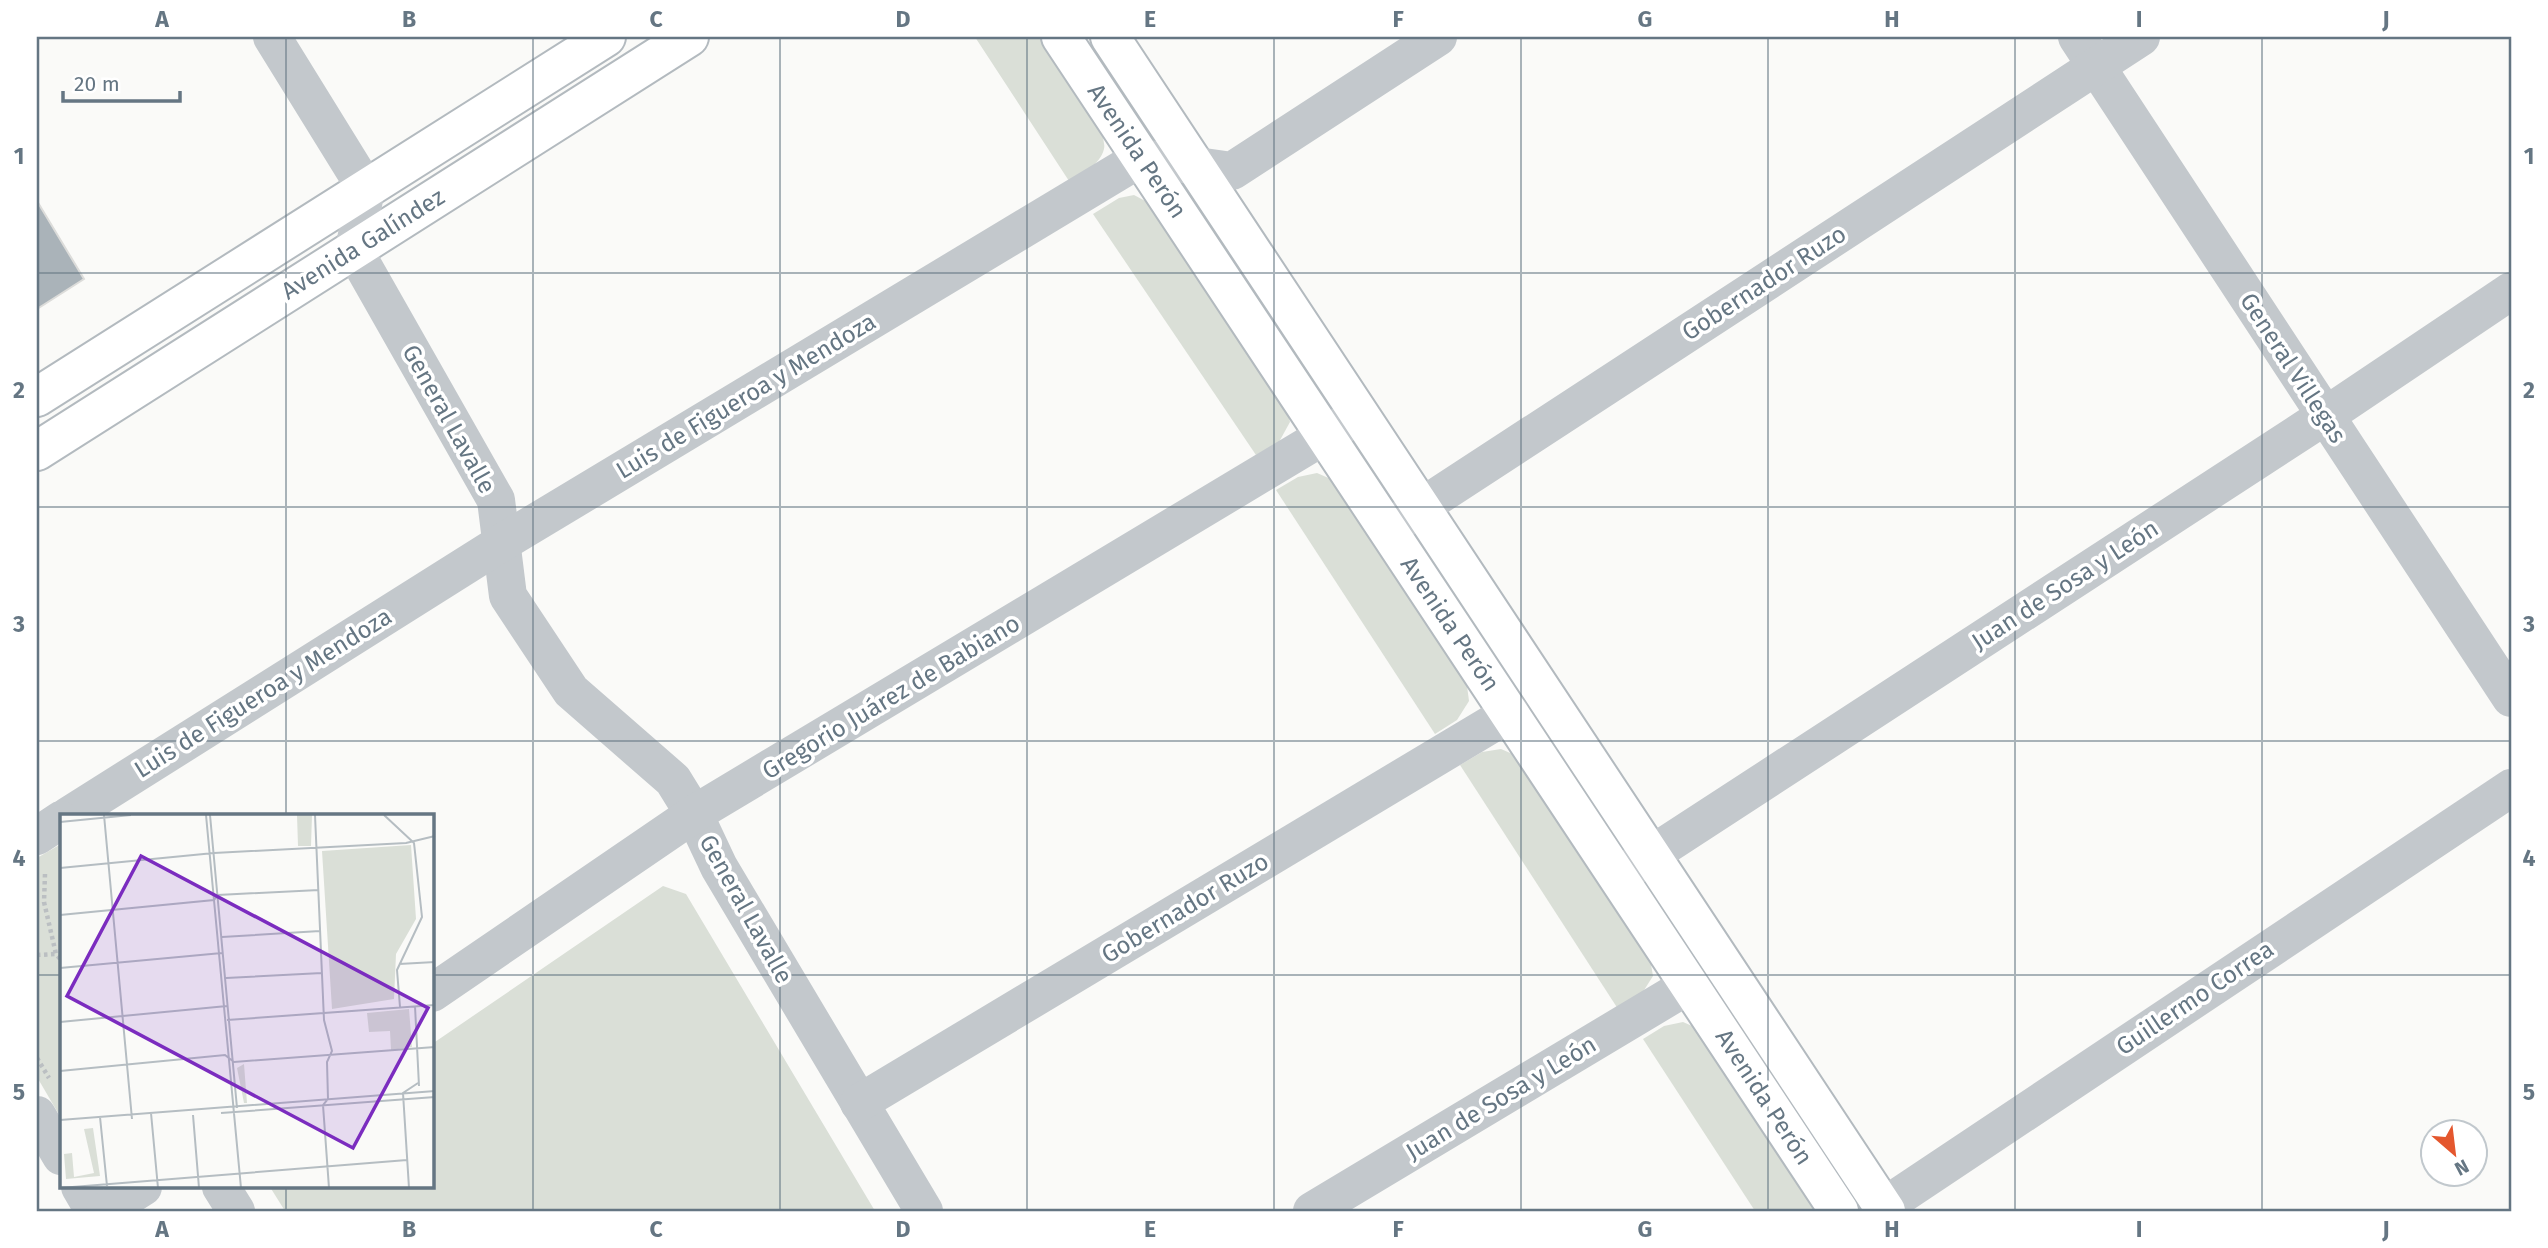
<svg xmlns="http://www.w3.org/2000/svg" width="2548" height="1248" viewBox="0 0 2548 1248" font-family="'Fira Sans',sans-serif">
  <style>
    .green { fill: #dadfd7 }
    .building { fill: #aab3b9; stroke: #dcdcda; stroke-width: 2 }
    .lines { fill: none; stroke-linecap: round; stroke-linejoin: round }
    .secondary-casing { stroke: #b3babf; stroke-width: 42 }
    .path { stroke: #bbbfc2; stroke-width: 4.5; stroke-dasharray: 3.5 3.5; stroke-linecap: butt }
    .street { stroke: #c3c8cc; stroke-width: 38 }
    .secondary { stroke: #fff; stroke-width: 38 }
    .grid { fill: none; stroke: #657683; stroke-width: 2; stroke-opacity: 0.55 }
    .labels { text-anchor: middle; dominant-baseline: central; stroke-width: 7; stroke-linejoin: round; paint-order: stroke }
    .street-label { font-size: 24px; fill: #657683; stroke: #fff }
    .inset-road { fill: none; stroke: #b5bdc2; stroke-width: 2 }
    .view { fill: #7b2cbf; fill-opacity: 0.15; stroke: #7b2cbf; stroke-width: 3.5 }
    .inset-edge { fill: none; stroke: #657683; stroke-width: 3.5 }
    .neatline { fill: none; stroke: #657683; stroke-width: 2.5 }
    .grid-label { font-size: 23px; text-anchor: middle; font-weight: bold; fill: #657683 }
  </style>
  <rect width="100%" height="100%" fill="#fafaf8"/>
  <g class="green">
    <path d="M975,37H1041C1056,58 1109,126 1104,149C1100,165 1082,174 1069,181Z"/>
    <path d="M1134,195L1149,203L1286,404L1290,422L1279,442L1256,455L1093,214L1119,198Z"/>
    <path d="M1317,473L1333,480L1466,678L1469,701L1457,720L1435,734L1276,490L1298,477Z"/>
    <path d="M1501,749L1517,756L1649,953L1653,976L1641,995L1618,1009L1460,765L1482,752Z"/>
    <path d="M61,844V1118L37,1077V858Z"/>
    <path d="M663,886L686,894L875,1211H285L270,1187H432V1044Z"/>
    <path d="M1683,1022L1699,1029L1822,1211H1755L1643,1039L1664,1026Z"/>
  </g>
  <path class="building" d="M37,201L84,279L37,309Z"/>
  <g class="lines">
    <g class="secondary-casing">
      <g id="secondary">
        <path d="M1061,37L1839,1211"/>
        <path d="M1110,37L1886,1211"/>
        <path d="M37,397L606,37"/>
        <path d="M37,451L689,37"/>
      </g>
    </g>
    <g class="path">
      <path d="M45,874L44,902L56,954L61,960"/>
      <path d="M37,955L56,954"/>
      <path d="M37,1058L49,1078"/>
    </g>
    <g class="street">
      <path d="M272,37L366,189L354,250L496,500L508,596L571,691L673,780L694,814L719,867L924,1211"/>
      <path d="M2077,37L2511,698"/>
      <path d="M1392,526L2141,37"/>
      <path d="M68,816L503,542L1141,158L1232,171L1438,37"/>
      <path d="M37,836L61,820"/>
      <path d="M1623,873L2325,416L2511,291"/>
      <path d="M432,993L694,814L1354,418"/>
      <path d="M859,1103L1510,713"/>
      <path d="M37,1115L61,1156"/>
      <path d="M80,1187L94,1211"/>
      <path d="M221,1187L236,1211"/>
      <path d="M105,1211L143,1187"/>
      <path d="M1312,1211L1689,985"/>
      <path d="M1882,1211L1883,1207L2511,788"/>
    </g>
    <use href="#secondary" class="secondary"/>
  </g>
  <path class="grid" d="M286,37V816M533,37V1211M780,37V1211M1027,37V1211M1274,37V1211M1521,37V1211M1768,37V1211M2015,37V1211M2262,37V1211M37,273H2511M37,507H2511M37,741H2511M37,975H61M432,975H2511M286,1187V1211"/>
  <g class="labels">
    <g class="street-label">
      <text transform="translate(1137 151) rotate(56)">Avenida Perón</text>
      <text transform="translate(363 244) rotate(-32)">Avenida Galíndez</text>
      <text transform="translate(1764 283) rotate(-33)">Gobernador Ruzo</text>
      <text transform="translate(2293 368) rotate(57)">General Villegas</text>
      <text transform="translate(746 396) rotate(-31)">Luis de Figueroa y Mendoza</text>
      <text transform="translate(449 419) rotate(61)">General Lavalle</text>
      <text transform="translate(2065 585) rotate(-33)">Juan de Sosa y León</text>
      <text transform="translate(1450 624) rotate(56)">Avenida Perón</text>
      <text transform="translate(263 693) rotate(-32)">Luis de Figueroa y Mendoza</text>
      <text transform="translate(891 697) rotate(-31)">Gregorio Juárez de Babiano</text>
      <text transform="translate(1185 908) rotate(-31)">Gobernador Ruzo</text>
      <text transform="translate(746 909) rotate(61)">General Lavalle</text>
      <text transform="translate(2195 998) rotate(-34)">Guillermo Correa</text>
      <text transform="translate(1764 1097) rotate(57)">Avenida Perón</text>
      <text transform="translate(1501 1098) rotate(-31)">Juan de Sosa y León</text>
    </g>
  </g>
  <g transform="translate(60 814)">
    <rect width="374" height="374" fill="#fafaf8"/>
    <path d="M237,1H252L251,32H238ZM351,31L356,105L336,140L334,185L272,195L262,37ZM349,195L352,233L331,236L330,217L309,218L307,199ZM184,250L187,289H184L177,254ZM33,314L40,362L6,365L4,340L12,339L14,363L34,359L24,315Z" fill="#dadfd7"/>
    <path class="inset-road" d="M44,1L72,305M146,1L181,374M150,1L177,294M255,1L264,206L272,237L267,248L268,285L263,291L269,374M324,1L354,29L362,103L337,156L340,193M0,8L71,1M0,54L154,39L346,29L375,22M0,101L154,86L158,81L259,76M162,123L260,117M339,150L375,148M0,154L162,139M166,164L262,159M355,192L359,272M167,206L375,191M0,208L167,192M0,257L165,241L174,248L375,233M91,299L98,374M161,299L375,283M133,301L139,374M40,303L47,372M0,306L375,277M0,374L347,346M349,374L343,279L358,269"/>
    <path class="view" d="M81,42L368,194L293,334L7,182Z"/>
    <rect width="374" height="374" class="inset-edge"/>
  </g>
  <rect width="2548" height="1248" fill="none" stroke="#ffffff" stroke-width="77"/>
  <g transform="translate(2454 1153) rotate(152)"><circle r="33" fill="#ffffff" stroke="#c1c8cd" stroke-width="2"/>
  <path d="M0-5L12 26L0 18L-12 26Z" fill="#e4572e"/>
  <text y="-10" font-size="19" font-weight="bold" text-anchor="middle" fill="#657683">N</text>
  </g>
  <path d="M63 91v10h117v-10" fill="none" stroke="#657683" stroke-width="3.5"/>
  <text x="74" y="91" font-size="21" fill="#657683" stroke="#ffffff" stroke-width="5" paint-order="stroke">20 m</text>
  <rect x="38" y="38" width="2472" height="1172" class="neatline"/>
  <g class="grid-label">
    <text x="162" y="27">A</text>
    <text x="409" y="27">B</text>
    <text x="656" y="27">C</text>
    <text x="903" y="27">D</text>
    <text x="1150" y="27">E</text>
    <text x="1398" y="27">F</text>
    <text x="1645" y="27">G</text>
    <text x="1892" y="27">H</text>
    <text x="2139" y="27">I</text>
    <text x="2386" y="27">J</text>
    <text x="19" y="164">1</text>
    <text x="2529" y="164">1</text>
    <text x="19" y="398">2</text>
    <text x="2529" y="398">2</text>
    <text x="19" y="632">3</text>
    <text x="2529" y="632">3</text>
    <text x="19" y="866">4</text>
    <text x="2529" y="866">4</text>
    <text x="19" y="1100">5</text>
    <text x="2529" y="1100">5</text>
    <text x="162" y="1237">A</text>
    <text x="409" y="1237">B</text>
    <text x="656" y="1237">C</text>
    <text x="903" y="1237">D</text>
    <text x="1150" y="1237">E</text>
    <text x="1398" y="1237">F</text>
    <text x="1645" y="1237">G</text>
    <text x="1892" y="1237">H</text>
    <text x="2139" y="1237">I</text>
    <text x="2386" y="1237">J</text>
  </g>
</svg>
